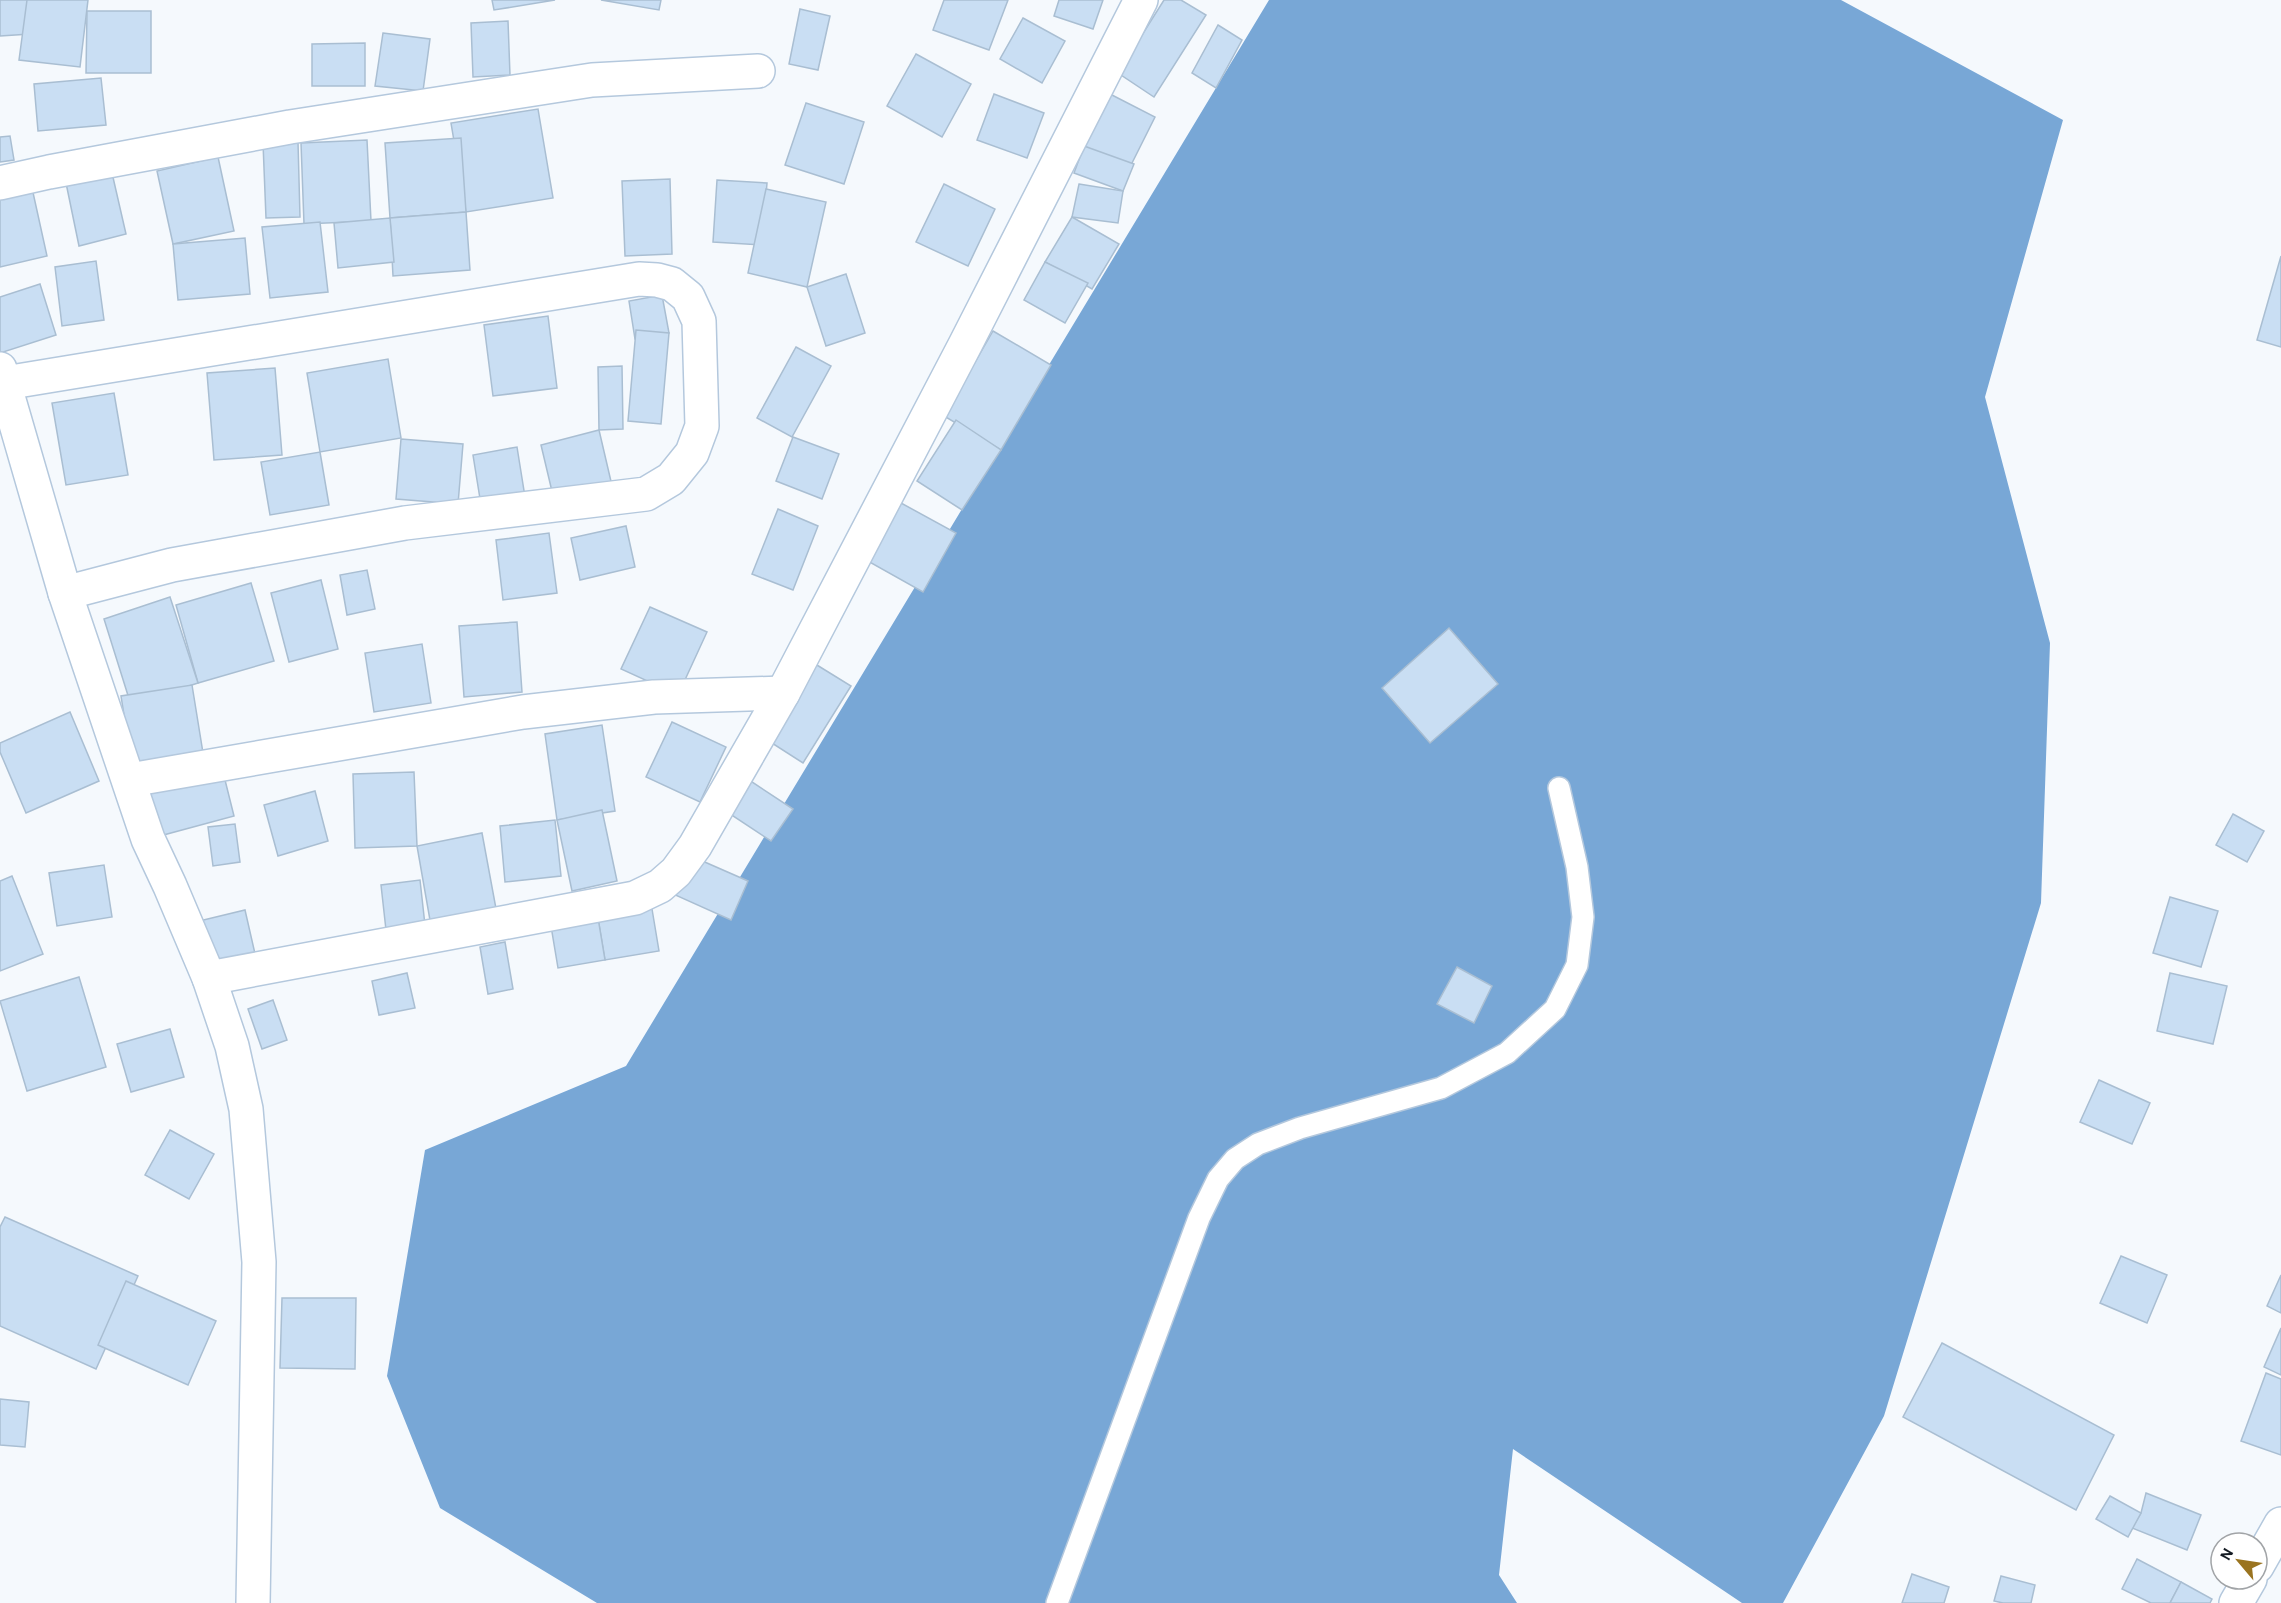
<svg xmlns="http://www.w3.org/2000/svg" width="2281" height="1603" viewBox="0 0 2281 1603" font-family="'Alegreya Sans',sans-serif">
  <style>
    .water { fill: #78a7d6 }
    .building { fill: #c9def3; stroke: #a9bed2; stroke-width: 1.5 }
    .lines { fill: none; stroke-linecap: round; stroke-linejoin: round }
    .lane-casing { stroke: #b4c8dd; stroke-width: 24 }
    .street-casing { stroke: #b4c8dd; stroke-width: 36 }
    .lane { stroke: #fff; stroke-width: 21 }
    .street { stroke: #fff; stroke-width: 33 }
  </style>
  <rect width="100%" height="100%" fill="#f5f9fd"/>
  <path class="water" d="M1269,0H1841L2063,120L1985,397L2050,643L2041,903L1884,1416L1783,1603H1742L1513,1449L1499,1575L1517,1603H597L440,1508L387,1376L425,1150L626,1066Z"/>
  <g class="building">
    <path d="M0,0H29L30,34L0,36Z"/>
    <path d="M27,0H88L80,67L19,60Z"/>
    <path d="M492,0H555L494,10Z"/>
    <path d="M601,0H661L659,10Z"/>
    <path d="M944,0H1008L989,50L933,30Z"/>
    <path d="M1059,0H1103L1093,29L1054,16Z"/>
    <path d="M1164,0H1181L1206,15L1154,97L1118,73Z"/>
    <path d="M800,9L830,16L818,70L789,64Z"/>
    <path d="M87,11H151V73H86Z"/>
    <path d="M1023,18L1065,41L1042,83L1000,59Z"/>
    <path d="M508,21L510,75L473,77L471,23Z"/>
    <path d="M1218,25L1242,40L1216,88L1192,73Z"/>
    <path d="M383,33L430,39L423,91L375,86Z"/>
    <path d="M365,43V86H312V44Z"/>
    <path d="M916,54L971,84L942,137L887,106Z"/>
    <path d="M101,78L106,125L38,131L34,84Z"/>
    <path d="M994,94L1044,113L1027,158L977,140Z"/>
    <path d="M1110,94L1155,117L1129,169L1084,146Z"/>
    <path d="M806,103L864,122L844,184L785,165Z"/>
    <path d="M538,109L553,198L466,212L451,123Z"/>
    <path d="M10,136L14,160L0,162V137Z"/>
    <path d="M461,138L466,212L390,218L385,143Z"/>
    <path d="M367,140L371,221L304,224L301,143Z"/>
    <path d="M298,142L300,217L266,218L263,143Z"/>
    <path d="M1084,146L1134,164L1123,191L1074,173Z"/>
    <path d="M218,157L234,231L173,244L157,171Z"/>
    <path d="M112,173L126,234L79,246L66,183Z"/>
    <path d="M670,179L672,254L625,256L622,181Z"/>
    <path d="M717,180L767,183L762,245L713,242Z"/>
    <path d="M944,184L995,209L968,266L916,242Z"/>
    <path d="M1079,184L1123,191L1118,223L1072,217Z"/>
    <path d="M32,188L47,256L0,267V196Z"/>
    <path d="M766,189L826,202L807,287L748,273Z"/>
    <path d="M466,212L470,270L393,276L390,218Z"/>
    <path d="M1072,217L1119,244L1092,289L1045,262Z"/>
    <path d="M390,218L394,262L338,268L334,223Z"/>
    <path d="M320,222L328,292L270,298L262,227Z"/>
    <path d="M245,238L250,294L178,300L173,244Z"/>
    <path d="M2281,256V347L2257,340Z"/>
    <path d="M96,261L104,320L62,326L55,267Z"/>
    <path d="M1045,262L1088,283L1065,323L1024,300Z"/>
    <path d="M846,274L865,333L826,346L807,287Z"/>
    <path d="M40,284L56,335L0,353V297Z"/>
    <path d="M662,295L669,333L635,339L629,301Z"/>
    <path d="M548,316L557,388L493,396L484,325Z"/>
    <path d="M636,330L669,333L661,424L628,421Z"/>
    <path d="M993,331L1051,365L1001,450L944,416Z"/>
    <path d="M796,347L831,366L792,437L757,418Z"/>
    <path d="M388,359L401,438L320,452L307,373Z"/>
    <path d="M622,366L623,429L599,430L598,367Z"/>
    <path d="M275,368L282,455L214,460L207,373Z"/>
    <path d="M114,393L128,475L66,485L52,403Z"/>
    <path d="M956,420L1001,450L962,510L917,481Z"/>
    <path d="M599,430L613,490L555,504L541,445Z"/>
    <path d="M793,437L839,454L822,499L776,481Z"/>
    <path d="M401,439L463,444L458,504L396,499Z"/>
    <path d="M517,447L525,497L481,505L473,455Z"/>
    <path d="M320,452L329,505L270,515L261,462Z"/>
    <path d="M890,497L956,533L923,592L857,555Z"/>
    <path d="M778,509L818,526L793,590L752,574Z"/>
    <path d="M626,526L635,567L580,580L571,538Z"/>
    <path d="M549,533L557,593L503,600L496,540Z"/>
    <path d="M367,570L375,609L347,615L340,575Z"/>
    <path d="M321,580L338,649L289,662L271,593Z"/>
    <path d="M251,583L274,661L198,683L176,605Z"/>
    <path d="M170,597L198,683L131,705L104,619Z"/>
    <path d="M650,607L707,632L678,695L621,669Z"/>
    <path d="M517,622L522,692L464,697L459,626Z"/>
    <path d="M1449,628L1498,684L1430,743L1382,688Z"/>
    <path d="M422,644L431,703L374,712L365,653Z"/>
    <path d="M812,662L851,686L803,763L764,738Z"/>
    <path d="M192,685L203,753L132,765L121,696Z"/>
    <path d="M70,712L99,781L26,813L0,752V743Z"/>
    <path d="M672,722L726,747L700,802L646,777Z"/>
    <path d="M602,725L615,811L557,820L545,734Z"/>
    <path d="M223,772L234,816L156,837L144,794Z"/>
    <path d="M414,772L417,846L355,848L353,774Z"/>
    <path d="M740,774L793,809L771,841L718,806Z"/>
    <path d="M315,791L328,841L278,856L264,805Z"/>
    <path d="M602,810L617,881L572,891L557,820Z"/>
    <path d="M2233,814L2264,831L2247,862L2216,845Z"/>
    <path d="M555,820L561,876L505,882L500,826Z"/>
    <path d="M235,824L240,862L213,866L208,827Z"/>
    <path d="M482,833L497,914L431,926L417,846Z"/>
    <path d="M691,856L748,881L731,920L673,894Z"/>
    <path d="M104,865L112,917L57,926L49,873Z"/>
    <path d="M12,876L43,954L0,971V881Z"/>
    <path d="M420,880L425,925L386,930L381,885Z"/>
    <path d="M2170,897L2218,911L2201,967L2153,953Z"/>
    <path d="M652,909L659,951L605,960L598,918Z"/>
    <path d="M245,910L256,958L207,970L195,922Z"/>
    <path d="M598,918L605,960L558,968L551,926Z"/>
    <path d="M505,942L513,989L488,994L480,947Z"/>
    <path d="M1457,967L1492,986L1474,1023L1437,1004Z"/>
    <path d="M407,973L415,1008L379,1015L372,981Z"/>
    <path d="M2170,973L2227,986L2213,1044L2157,1031Z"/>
    <path d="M79,977L106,1067L27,1091L0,1001Z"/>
    <path d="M273,1000L287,1040L262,1049L248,1009Z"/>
    <path d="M170,1029L184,1077L131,1092L117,1044Z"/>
    <path d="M2099,1080L2150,1103L2132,1144L2080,1122Z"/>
    <path d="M170,1130L214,1154L189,1199L145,1175Z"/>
    <path d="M5,1217L138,1276L96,1369L0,1326V1227Z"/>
    <path d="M2121,1256L2167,1275L2147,1323L2100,1303Z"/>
    <path d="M2281,1275V1313L2267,1306Z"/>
    <path d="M126,1281L216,1321L188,1385L98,1345Z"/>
    <path d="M282,1298H356L355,1369L280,1368Z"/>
    <path d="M2281,1328V1375L2264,1367Z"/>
    <path d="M1942,1343L2114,1435L2076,1510L1903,1417Z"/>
    <path d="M2266,1373L2281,1379V1455L2241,1441Z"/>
    <path d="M0,1399L29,1402L25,1447L0,1445Z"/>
    <path d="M2146,1493L2201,1515L2187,1550L2132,1528L2141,1513Z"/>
    <path d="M2110,1496L2141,1513L2128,1537L2096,1519Z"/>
    <path d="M2137,1559L2181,1582L2170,1603H2151L2122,1589Z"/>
    <path d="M1912,1574L1949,1587L1944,1603H1902Z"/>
    <path d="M2001,1576L2035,1585L2031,1603H2003L1994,1601Z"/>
    <path d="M2181,1582L2212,1599L2210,1603H2170Z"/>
  </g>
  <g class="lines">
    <g class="lane-casing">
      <path id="lane" d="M1057,1603L1199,1218L1218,1179L1235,1159L1258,1144L1300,1128L1441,1088L1507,1053L1555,1009L1577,965L1583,917L1577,867L1559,788"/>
    </g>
    <g class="street-casing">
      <g id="street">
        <path d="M0,183L49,172L290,127L592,80L758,71"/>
        <path d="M0,369L65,593L148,839L170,886L209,978L232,1046L246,1109L259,1262L253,1603"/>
        <path d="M5,383L639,279L657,280L672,284L688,297L699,321L702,426L692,453L671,479L646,494L405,523L172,565L65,593"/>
        <path d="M130,780L523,712L654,697L783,693"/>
        <path d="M209,978L635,898L660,886L676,872L695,846L783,693L965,345L1141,0"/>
        <path d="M2257,1566L2281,1524"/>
        <path d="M2236,1603L2250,1579"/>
      </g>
    </g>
    <use href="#lane" class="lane"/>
    <use href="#street" class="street"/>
  </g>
  <g transform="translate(2239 1561) rotate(299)"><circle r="28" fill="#ffffff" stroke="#a1a4a7" stroke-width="1.5"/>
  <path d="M0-4.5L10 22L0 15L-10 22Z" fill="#9a7420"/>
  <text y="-9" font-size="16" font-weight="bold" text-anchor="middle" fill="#151c24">N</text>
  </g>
</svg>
